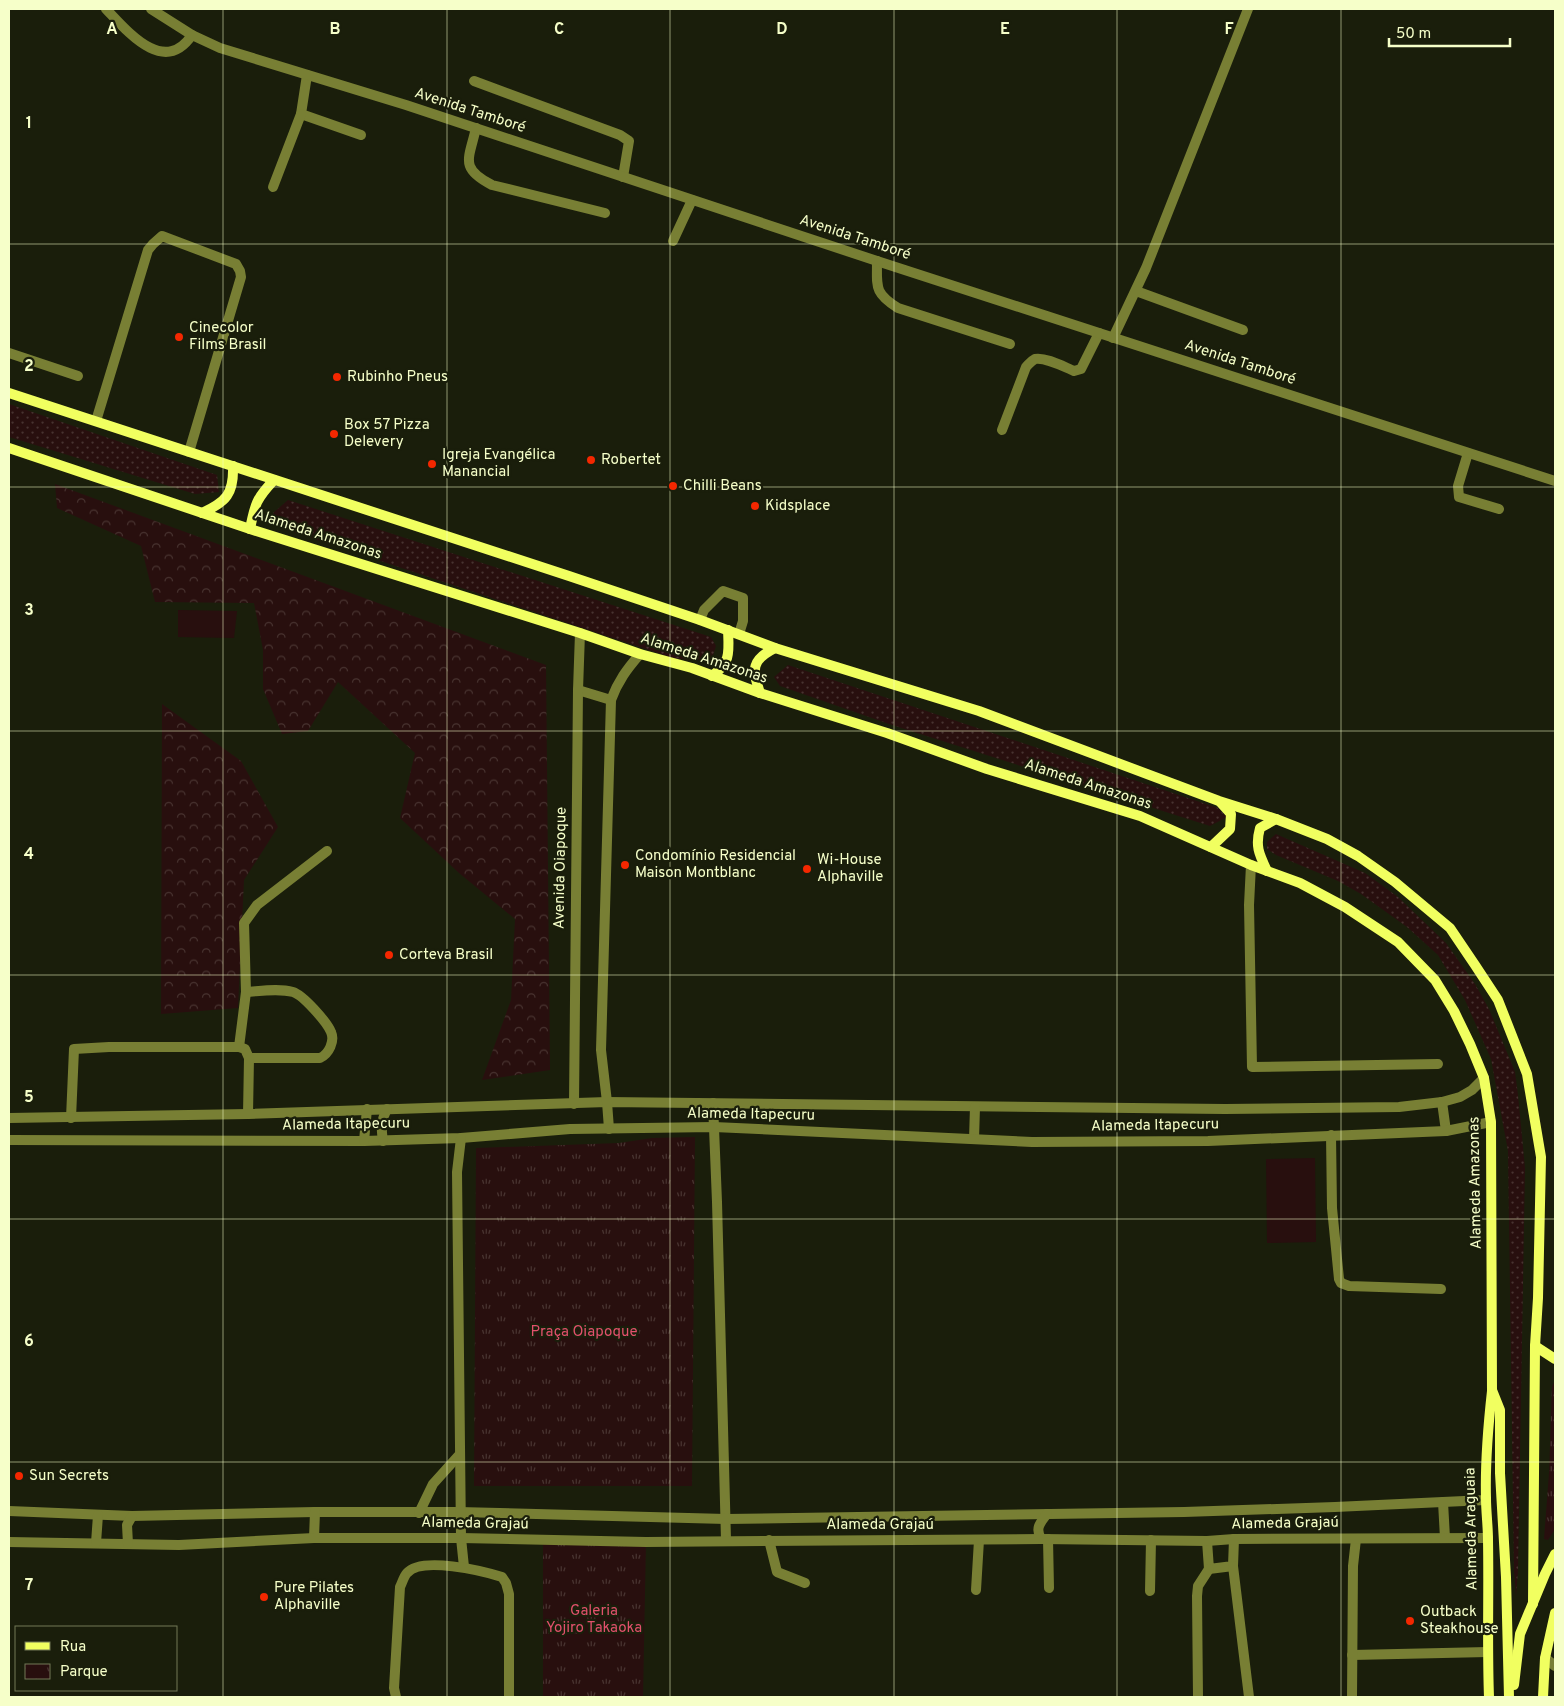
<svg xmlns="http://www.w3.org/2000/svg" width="1564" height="1706" viewBox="0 0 1564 1706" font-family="Overpass,sans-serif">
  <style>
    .grass { fill: url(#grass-dots) }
    .forest { fill: url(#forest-crowns) }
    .park { fill: url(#park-tufts) }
    .garden { fill: #280f0e }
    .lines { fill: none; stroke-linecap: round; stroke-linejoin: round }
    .service { stroke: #787f34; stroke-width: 10 }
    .minor { stroke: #787f34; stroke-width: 10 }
    .tertiary { stroke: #787f34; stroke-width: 10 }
    .secondary { stroke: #f1ff60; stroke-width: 10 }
    .grid { fill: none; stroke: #f6ffc9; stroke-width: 1; stroke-opacity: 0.55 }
    .poi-dot { fill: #f42700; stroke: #1a1e0b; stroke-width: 2 }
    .labels { text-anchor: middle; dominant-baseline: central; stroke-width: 4.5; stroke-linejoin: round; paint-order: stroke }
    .street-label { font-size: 15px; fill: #f6ffc9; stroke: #1a1e0b }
    .poi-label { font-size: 15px; fill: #f6ffc9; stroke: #1a1e0b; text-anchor: start }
    .park-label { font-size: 15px; fill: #e2516d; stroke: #1a1e0b }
    .grid-label { font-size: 16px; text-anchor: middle; font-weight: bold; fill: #f6ffc9; stroke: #1a1e0b; stroke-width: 4.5; stroke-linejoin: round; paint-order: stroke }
  </style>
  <defs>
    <pattern id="grass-dots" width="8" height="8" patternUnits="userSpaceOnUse" patternTransform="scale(1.25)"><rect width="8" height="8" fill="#280f0e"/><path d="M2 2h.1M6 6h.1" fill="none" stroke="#483330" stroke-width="1.8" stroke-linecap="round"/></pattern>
    <pattern id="forest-crowns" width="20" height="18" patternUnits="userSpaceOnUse" patternTransform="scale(1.25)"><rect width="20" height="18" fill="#280f0e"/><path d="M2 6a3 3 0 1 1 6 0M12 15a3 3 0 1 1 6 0" fill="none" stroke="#483330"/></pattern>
    <pattern id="park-tufts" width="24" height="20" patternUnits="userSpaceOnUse" patternTransform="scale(1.25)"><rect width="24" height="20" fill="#280f0e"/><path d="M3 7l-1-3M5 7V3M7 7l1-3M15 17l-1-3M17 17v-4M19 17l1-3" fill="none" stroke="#483330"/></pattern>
  </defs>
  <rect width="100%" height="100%" fill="#1a1e0b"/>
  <g class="grass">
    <path d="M9,404L217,475L219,492L195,494L9,437Z"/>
    <path d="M288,500L711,637L716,646L711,662L673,658L284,529L273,513Z"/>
    <path d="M788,665L1218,808L1227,817L1210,826L892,725L780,686L774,677Z"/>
    <path d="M1276,834L1365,873L1398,897L1446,943L1475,984L1489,1009L1515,1072L1518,1095L1525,1168L1518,1571L1516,1596L1514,1570L1508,1151L1491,1059L1465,1000L1438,955L1407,927L1361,894L1338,881L1276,855L1267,849V842Z"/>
  </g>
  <g class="forest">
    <path d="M55,484L546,665L550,1070L482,1080L511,1000L515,919L459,873L400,818L415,753L338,682L308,731L282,734L263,689V650L254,603L155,602L141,546L57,508Z"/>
    <path d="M162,704L241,761L278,827L244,880L238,1008L161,1014Z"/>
  </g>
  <g class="park">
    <path d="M695,1137L692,1486H474L476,1148L619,1143L652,1138Z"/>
    <path d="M1554,1382L1555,1529L1548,1540L1544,1539L1549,1473L1552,1387Z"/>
    <path d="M543,1540L646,1542L643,1697H543Z"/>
  </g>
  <g class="garden">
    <path d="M178,610L237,611L234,638L178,637Z"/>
    <path d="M1315,1158L1316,1242L1267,1243L1266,1159Z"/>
  </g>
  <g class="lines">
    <g class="service">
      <path d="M106,9C128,32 164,76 192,35"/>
      <path d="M307,75L301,114L361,135"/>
      <path d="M474,81L620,135L629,141L623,177"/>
      <path d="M476,128C469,159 459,168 492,185L605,213"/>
      <path d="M273,187L301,114"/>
      <path d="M673,241L692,200"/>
      <path d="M877,261C877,287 874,293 898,308L1010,344"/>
      <path d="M1136,291L1243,330"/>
      <path d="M1113,338L1146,268L1248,9"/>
      <path d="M9,353L78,376"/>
      <path d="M96,421L148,250L153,244L162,236L236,264L240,271L241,277L189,452"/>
      <path d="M1002,430L1026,367C1029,364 1031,361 1035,359C1046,357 1064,367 1074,371L1081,369L1099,333"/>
      <path d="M1468,453L1458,486L1459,497L1499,509"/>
      <path d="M700,620L704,610L723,591L743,598V621L739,634"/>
      <path d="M1251,865L1249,905L1252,1067L1438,1064"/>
      <path d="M246,992C261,991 279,988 293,992C303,995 327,1022 331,1032C335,1041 329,1054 320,1058H249"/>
      <path d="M239,1047L246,992L244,923L257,905L327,851"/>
      <path d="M71,1118L74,1049L109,1047H239L245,1049L249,1058L248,1114"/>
      <path d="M1331,1135L1332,1208L1339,1279L1341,1283L1349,1286L1441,1289"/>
      <path d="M461,1538L464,1567"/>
      <path d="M1048,1539L1049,1588"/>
      <path d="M769,1540L777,1572L805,1583"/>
      <path d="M1207,1541L1209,1569L1233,1566L1234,1539"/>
      <path d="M1233,1566L1249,1697"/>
      <path d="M976,1590L979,1540"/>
      <path d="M1150,1591L1151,1540"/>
      <path d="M1352,1655L1488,1652"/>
      <path d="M1545,1658L1555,1666"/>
      <path d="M396,1697L394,1688L400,1587C402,1583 404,1576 407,1573C421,1556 483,1571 502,1577L506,1583L509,1594V1697"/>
      <path d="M1198,1697L1197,1596L1198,1586L1209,1569"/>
      <path d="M1352,1697L1353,1566L1356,1539"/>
    </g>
    <g class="minor">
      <path d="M578,690L611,700"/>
      <path d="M1442,1102L1446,1131"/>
      <path d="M713,1103L717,1202L726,1540"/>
      <path d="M574,1104L578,690L580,633"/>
      <path d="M9,1118L248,1114L607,1102L1225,1109L1399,1107L1442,1102L1460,1097L1472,1090L1484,1078"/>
      <path d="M609,1129L607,1102L601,1050L611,700C618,681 627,669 640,654"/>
      <path d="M974,1139L975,1107"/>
      <path d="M9,1140L364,1141L461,1138L570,1129L714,1127L1032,1142L1208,1141L1446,1131L1491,1122"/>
      <path d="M364,1141L367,1109"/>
      <path d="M383,1141C381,1128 381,1121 387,1109"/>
      <path d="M1443,1502L1445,1538"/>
      <path d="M9,1511L132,1516L315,1512H459L726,1519L1184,1512L1335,1507L1486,1500"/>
      <path d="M419,1513L433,1484L460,1454"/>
      <path d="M314,1538L315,1512"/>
      <path d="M461,1538L457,1172L461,1138"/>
      <path d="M1041,1539C1035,1528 1040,1523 1047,1514"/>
      <path d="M9,1542L179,1545L314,1538H461L646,1542L1041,1539L1207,1541L1234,1539L1488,1538"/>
      <path d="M96,1543L98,1515"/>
      <path d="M128,1544L127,1525L132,1516"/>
    </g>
    <path class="tertiary" d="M151,9L192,35L220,48L406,105L877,261L1555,481"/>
    <g class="secondary">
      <path d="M9,393L569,576L700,620L775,648L979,711L1219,801L1276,819L1327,839L1358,856L1395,882L1450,928L1475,965L1498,1000L1527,1074L1541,1157L1538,1298L1535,1346L1533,1604"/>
      <path d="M9,448L250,529L580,633L640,654L692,668L760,693L887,733L987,769L1140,816L1251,865L1300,883L1345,907L1398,942L1435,980L1454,1011L1470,1044L1484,1078L1491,1122L1492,1390L1500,1410V1473L1506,1577L1509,1697"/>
      <path d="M202,513C226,502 234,494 233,466"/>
      <path d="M250,529C255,504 256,499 274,480"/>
      <path d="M712,676C731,662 729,653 728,630"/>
      <path d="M760,693C752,669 751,660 775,648"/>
      <path d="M1211,847L1230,829L1231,814L1221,803"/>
      <path d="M1267,871C1259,854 1255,846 1260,828L1276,819"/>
      <path d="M1535,1346L1555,1359"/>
      <path d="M1514,1685L1520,1634L1545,1574L1555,1554"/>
      <path d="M1489,1697C1487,1645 1489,1593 1488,1540C1488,1526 1486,1512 1486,1498C1485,1462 1488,1427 1492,1391"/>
      <path d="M1543,1697L1545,1658L1555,1613"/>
    </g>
  </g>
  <path class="grid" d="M223,9V1697M447,9V1697M670,9V1697M894,9V1697M1117,9V1697M1341,9V1697M9,244H1555M9,487H1555M9,731H1555M9,975H1555M9,1219H1555M9,1462H1555"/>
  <g class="poi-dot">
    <circle cx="179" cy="337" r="5"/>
    <circle cx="337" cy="377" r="5"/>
    <circle cx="334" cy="434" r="5"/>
    <circle cx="591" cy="460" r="5"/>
    <circle cx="432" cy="464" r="5"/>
    <circle cx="673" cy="486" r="5"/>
    <circle cx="755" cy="506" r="5"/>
    <circle cx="625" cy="865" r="5"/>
    <circle cx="807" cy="869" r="5"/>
    <circle cx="389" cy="955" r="5"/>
    <circle cx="19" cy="1476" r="5"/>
    <circle cx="264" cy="1597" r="5"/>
    <circle cx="1410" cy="1621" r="5"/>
  </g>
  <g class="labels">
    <g class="street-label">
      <text transform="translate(470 111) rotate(18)">Avenida Tamboré</text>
      <text transform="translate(855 238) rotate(18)">Avenida Tamboré</text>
      <text transform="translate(1240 363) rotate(18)">Avenida Tamboré</text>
      <text transform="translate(318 535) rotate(18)">Alameda Amazonas</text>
      <text transform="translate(704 659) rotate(18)">Alameda Amazonas</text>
      <text transform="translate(1088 785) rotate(18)">Alameda Amazonas</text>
      <text transform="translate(561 868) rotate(-89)">Avenida Oiapoque</text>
      <text transform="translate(751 1115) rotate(1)">Alameda Itapecuru</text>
      <text transform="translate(346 1125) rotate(-1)">Alameda Itapecuru</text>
      <text transform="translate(1155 1126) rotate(-1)">Alameda Itapecuru</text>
      <text transform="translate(1476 1183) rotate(-91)">Alameda Amazonas</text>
      <text transform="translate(475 1524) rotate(1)">Alameda Grajaú</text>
      <text transform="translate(1285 1524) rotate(-1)">Alameda Grajaú</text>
      <text x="880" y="1525">Alameda Grajaú</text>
      <text transform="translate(1472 1529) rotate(-91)">Alameda Araguaia</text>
    </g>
    <g class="poi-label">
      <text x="189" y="328">Cinecolor<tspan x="189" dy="17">Films Brasil</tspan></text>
      <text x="347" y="377">Rubinho Pneus</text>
      <text x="344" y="425">Box 57 Pizza<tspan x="344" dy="17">Delevery</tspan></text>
      <text x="442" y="455">Igreja Evangélica<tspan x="442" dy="17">Manancial</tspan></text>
      <text x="601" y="460">Robertet</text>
      <text x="683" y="486">Chilli Beans</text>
      <text x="765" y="506">Kidsplace</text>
      <text x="635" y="856">Condomínio Residencial<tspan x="635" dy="17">Maison Montblanc</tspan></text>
      <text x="817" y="860">Wi-House<tspan x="817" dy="17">Alphaville</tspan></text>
      <text x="399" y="955">Corteva Brasil</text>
      <text x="29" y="1476">Sun Secrets</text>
      <text x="274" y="1588">Pure Pilates<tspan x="274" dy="17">Alphaville</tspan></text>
      <text x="1420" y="1612">Outback<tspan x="1420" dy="17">Steakhouse</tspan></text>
    </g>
    <g class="park-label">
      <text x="584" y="1332">Praça Oiapoque</text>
      <text x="594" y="1611">Galeria<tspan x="594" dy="17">Yojiro Takaoka</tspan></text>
    </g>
  </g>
  <g class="grid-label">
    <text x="112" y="34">A</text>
    <text x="335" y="34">B</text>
    <text x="559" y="34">C</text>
    <text x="782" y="34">D</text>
    <text x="1005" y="34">E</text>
    <text x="1229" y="34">F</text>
    <text x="29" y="128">1</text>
    <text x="29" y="371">2</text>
    <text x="29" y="615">3</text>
    <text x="29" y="859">4</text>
    <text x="29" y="1102">5</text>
    <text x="29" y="1346">6</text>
    <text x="29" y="1590">7</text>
  </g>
  <rect width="1564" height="1706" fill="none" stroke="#f6ffc9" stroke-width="20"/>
  <rect x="15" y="1626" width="162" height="65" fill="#1a1e0b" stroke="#727857"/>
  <rect x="25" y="1642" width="25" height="8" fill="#f1ff60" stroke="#727857"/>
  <text x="60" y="1651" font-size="15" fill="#f6ffc9">Rua</text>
  <rect x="25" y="1664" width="25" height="15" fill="url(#park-tufts)" stroke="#727857"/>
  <text x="60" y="1676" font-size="15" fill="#f6ffc9">Parque</text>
  <path d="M1389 38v8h121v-8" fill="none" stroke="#f6ffc9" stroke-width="2.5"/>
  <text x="1396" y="38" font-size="15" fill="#f6ffc9" stroke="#1a1e0b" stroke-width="4" paint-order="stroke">50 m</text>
</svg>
